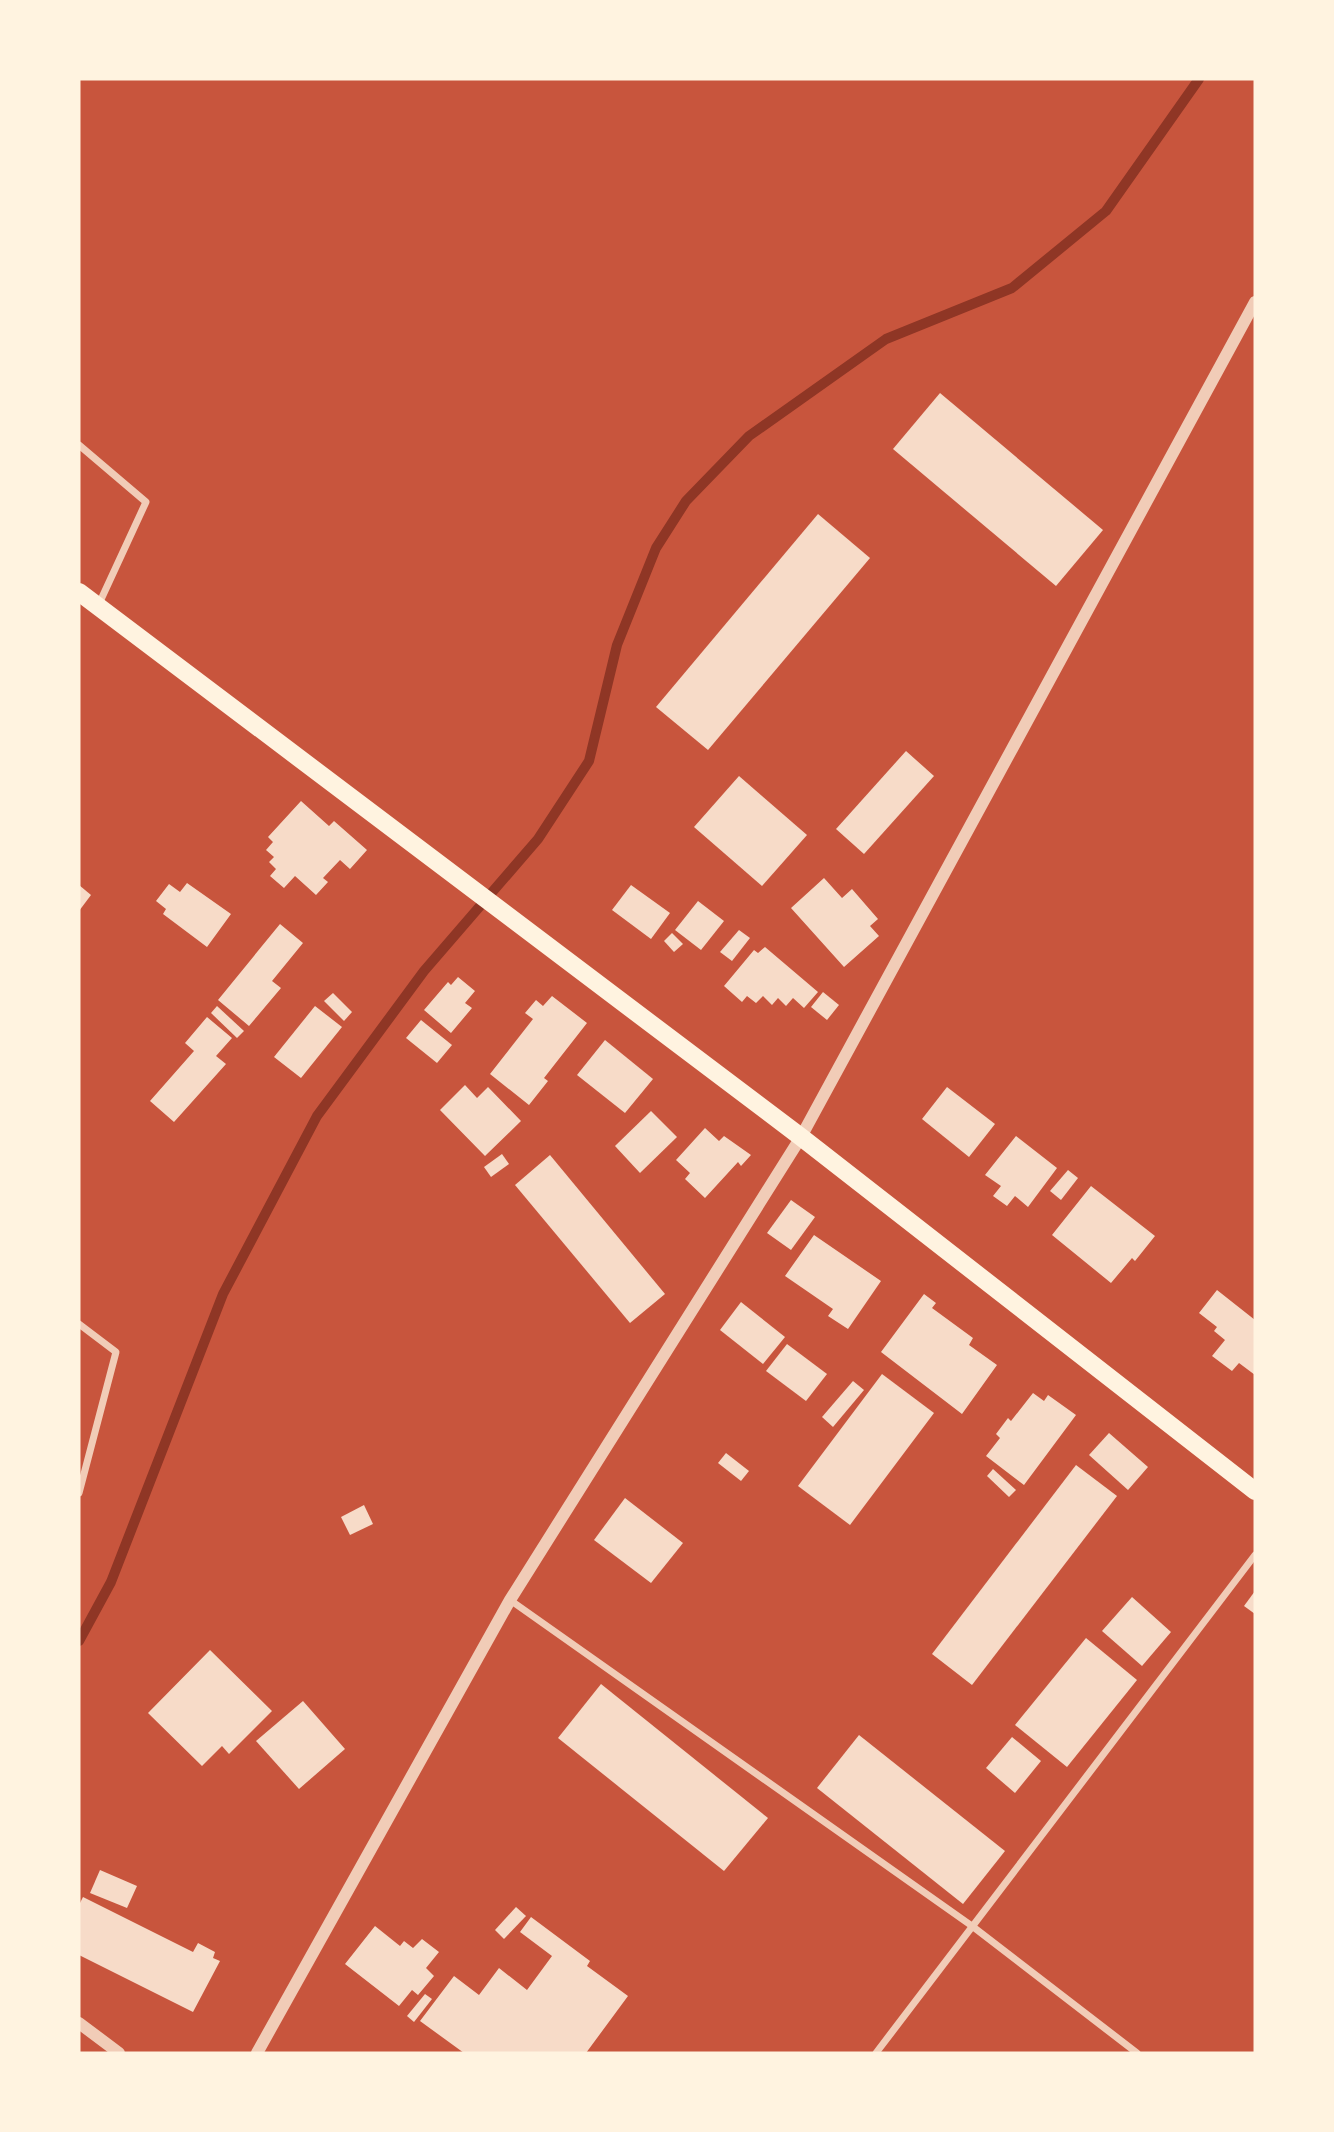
<svg xmlns="http://www.w3.org/2000/svg" width="1334" height="2132" viewBox="0 0 1334 2132" font-family="Lora,serif">
  <style>
    .lines { fill: none; stroke-linecap: round; stroke-linejoin: round }
    .stream { stroke: #8f3625; stroke-width: 10 }
    .building { fill: #f7dbc8 }
    .minor { stroke: #f1ccb7; stroke-width: 7 }
    .tertiary { stroke: #f1ccb7; stroke-width: 12 }
    .primary { stroke: #fff3e0; stroke-width: 18 }
  </style>
  <rect width="100%" height="100%" fill="#c8553d"/>
  <g class="lines">
    <path class="stream" d="M79,1641L111,1582L223,1294L317,1116L424,971L538,839L589,761L617,645L656,548L686,501L749,436L886,339L1012,288L1106,211L1199,79"/>
  </g>
  <g class="building">
    <path d="M940,393L1103,530L1056,586L893,449Z"/>
    <path d="M818,514L870,558L708,750L656,707Z"/>
    <path d="M906,751L934,776L864,854L836,829Z"/>
    <path d="M739,776L807,835L762,886L694,827Z"/>
    <path d="M301,801L329,826L334,821L367,850L350,869L340,860L323,878L328,882L316,895L295,876L284,888L270,876L276,869L269,862L274,857L266,850L273,842L268,837Z"/>
    <path d="M824,878L842,898L852,889L878,919L870,926L879,936L844,967L791,908Z"/>
    <path d="M187,883L231,914L207,947L163,914L166,909L156,901L169,884L180,892Z"/>
    <path d="M79,885L91,895L79,911Z"/>
    <path d="M631,885L670,913L651,939L612,910Z"/>
    <path d="M698,901L724,921L701,950L675,930Z"/>
    <path d="M280,924L303,943L272,981L281,988L249,1026L218,1000Z"/>
    <path d="M739,930L750,938L732,961L720,952Z"/>
    <path d="M672,933L683,944L674,952L664,941Z"/>
    <path d="M765,947L818,992L804,1008L793,998L786,1006L778,998L772,1005L763,996L756,1003L747,996L742,1002L724,986L754,950L758,953Z"/>
    <path d="M458,977L475,991L465,1003L472,1008L451,1033L424,1010L448,982L451,985Z"/>
    <path d="M823,992L839,1005L827,1020L811,1007Z"/>
    <path d="M333,993L352,1012L344,1021L324,1001Z"/>
    <path d="M552,996L587,1023L544,1078L548,1081L529,1105L490,1074L533,1019L525,1013L536,1000L543,1006Z"/>
    <path d="M217,1006L244,1031L237,1038L211,1013Z"/>
    <path d="M315,1006L342,1027L301,1078L274,1057Z"/>
    <path d="M207,1017L232,1038L216,1056L226,1064L174,1122L150,1101L194,1051L185,1043Z"/>
    <path d="M421,1020L452,1045L437,1063L406,1038Z"/>
    <path d="M605,1040L653,1079L625,1113L577,1075Z"/>
    <path d="M465,1085L477,1098L488,1087L521,1121L485,1156L440,1110Z"/>
    <path d="M947,1087L995,1124L969,1157L922,1119Z"/>
    <path d="M651,1111L677,1137L640,1173L615,1146Z"/>
    <path d="M705,1128L719,1141L724,1136L751,1155L741,1166L738,1162L705,1198L685,1179L690,1173L676,1160Z"/>
    <path d="M1016,1136L1057,1168L1028,1207L1015,1196L1007,1206L993,1196L1001,1186L985,1175Z"/>
    <path d="M502,1154L509,1164L491,1177L484,1167Z"/>
    <path d="M550,1155L665,1294L630,1323L515,1185Z"/>
    <path d="M1068,1170L1078,1178L1061,1200L1050,1191Z"/>
    <path d="M1091,1186L1155,1236L1135,1261L1132,1258L1111,1283L1052,1235Z"/>
    <path d="M791,1200L815,1217L791,1250L767,1233Z"/>
    <path d="M814,1235L881,1281L848,1329L828,1316L833,1309L785,1276Z"/>
    <path d="M1217,1290L1255,1320V1375L1239,1363L1232,1371L1212,1356L1225,1340L1214,1331L1217,1327L1199,1313Z"/>
    <path d="M924,1294L936,1303L932,1308L973,1338L969,1345L997,1365L962,1414L881,1352Z"/>
    <path d="M741,1302L785,1337L763,1364L720,1330Z"/>
    <path d="M787,1344L827,1374L806,1401L766,1371Z"/>
    <path d="M882,1374L934,1413L850,1525L798,1486Z"/>
    <path d="M853,1381L864,1390L833,1427L822,1417Z"/>
    <path d="M1033,1393L1044,1401L1048,1395L1076,1415L1024,1485L986,1456L1000,1438L996,1434L1008,1418L1011,1421Z"/>
    <path d="M1109,1433L1148,1467L1128,1490L1089,1455Z"/>
    <path d="M726,1453L749,1471L741,1481L718,1463Z"/>
    <path d="M1076,1465L1117,1496L972,1685L932,1654Z"/>
    <path d="M993,1469L1016,1490L1009,1497L987,1476Z"/>
    <path d="M625,1498L683,1543L651,1583L594,1540Z"/>
    <path d="M364,1505L373,1524L350,1535L341,1517Z"/>
    <path d="M1255,1591V1614L1244,1606Z"/>
    <path d="M1132,1597L1171,1632L1142,1666L1102,1631Z"/>
    <path d="M1086,1638L1137,1680L1067,1767L1015,1725Z"/>
    <path d="M210,1650L272,1711L229,1754L222,1746L202,1766L148,1713Z"/>
    <path d="M601,1684L768,1818L724,1871L558,1738Z"/>
    <path d="M303,1701L345,1749L299,1789L256,1741Z"/>
    <path d="M859,1735L1005,1851L963,1904L817,1788Z"/>
    <path d="M1012,1737L1041,1761L1015,1793L986,1768Z"/>
    <path d="M100,1870L137,1886L127,1908L90,1893Z"/>
    <path d="M83,1897L193,1952L198,1943L215,1952L213,1958L220,1961L193,2012L79,1955V1905Z"/>
    <path d="M516,1907L526,1916L504,1939L495,1930Z"/>
    <path d="M531,1917L590,1961L587,1966L628,1996L586,2053H464L420,2021L454,1976L479,1995L499,1968L527,1990L552,1956L520,1932Z"/>
    <path d="M375,1926L400,1946L404,1941L413,1948L422,1939L439,1952L426,1968L434,1976L418,1995L412,1990L399,2006L345,1964Z"/>
    <path d="M425,1994L432,1999L414,2022L407,2016Z"/>
  </g>
  <g class="lines">
    <g class="minor">
      <path d="M79,445L146,502L98,606"/>
      <path d="M79,1324L116,1352L79,1493"/>
      <path d="M510,1600L972,1926L1137,2053"/>
      <path d="M876,2053L1255,1555"/>
    </g>
    <g class="tertiary">
      <path d="M79,2023L119,2053"/>
      <path d="M257,2053L510,1600L801,1137L1255,302"/>
    </g>
    <path class="primary" d="M79,592L801,1137L1255,1491"/>
  </g>
  <rect width="1334" height="2132" fill="none" stroke="#fff3e0" stroke-width="161"/>
</svg>
